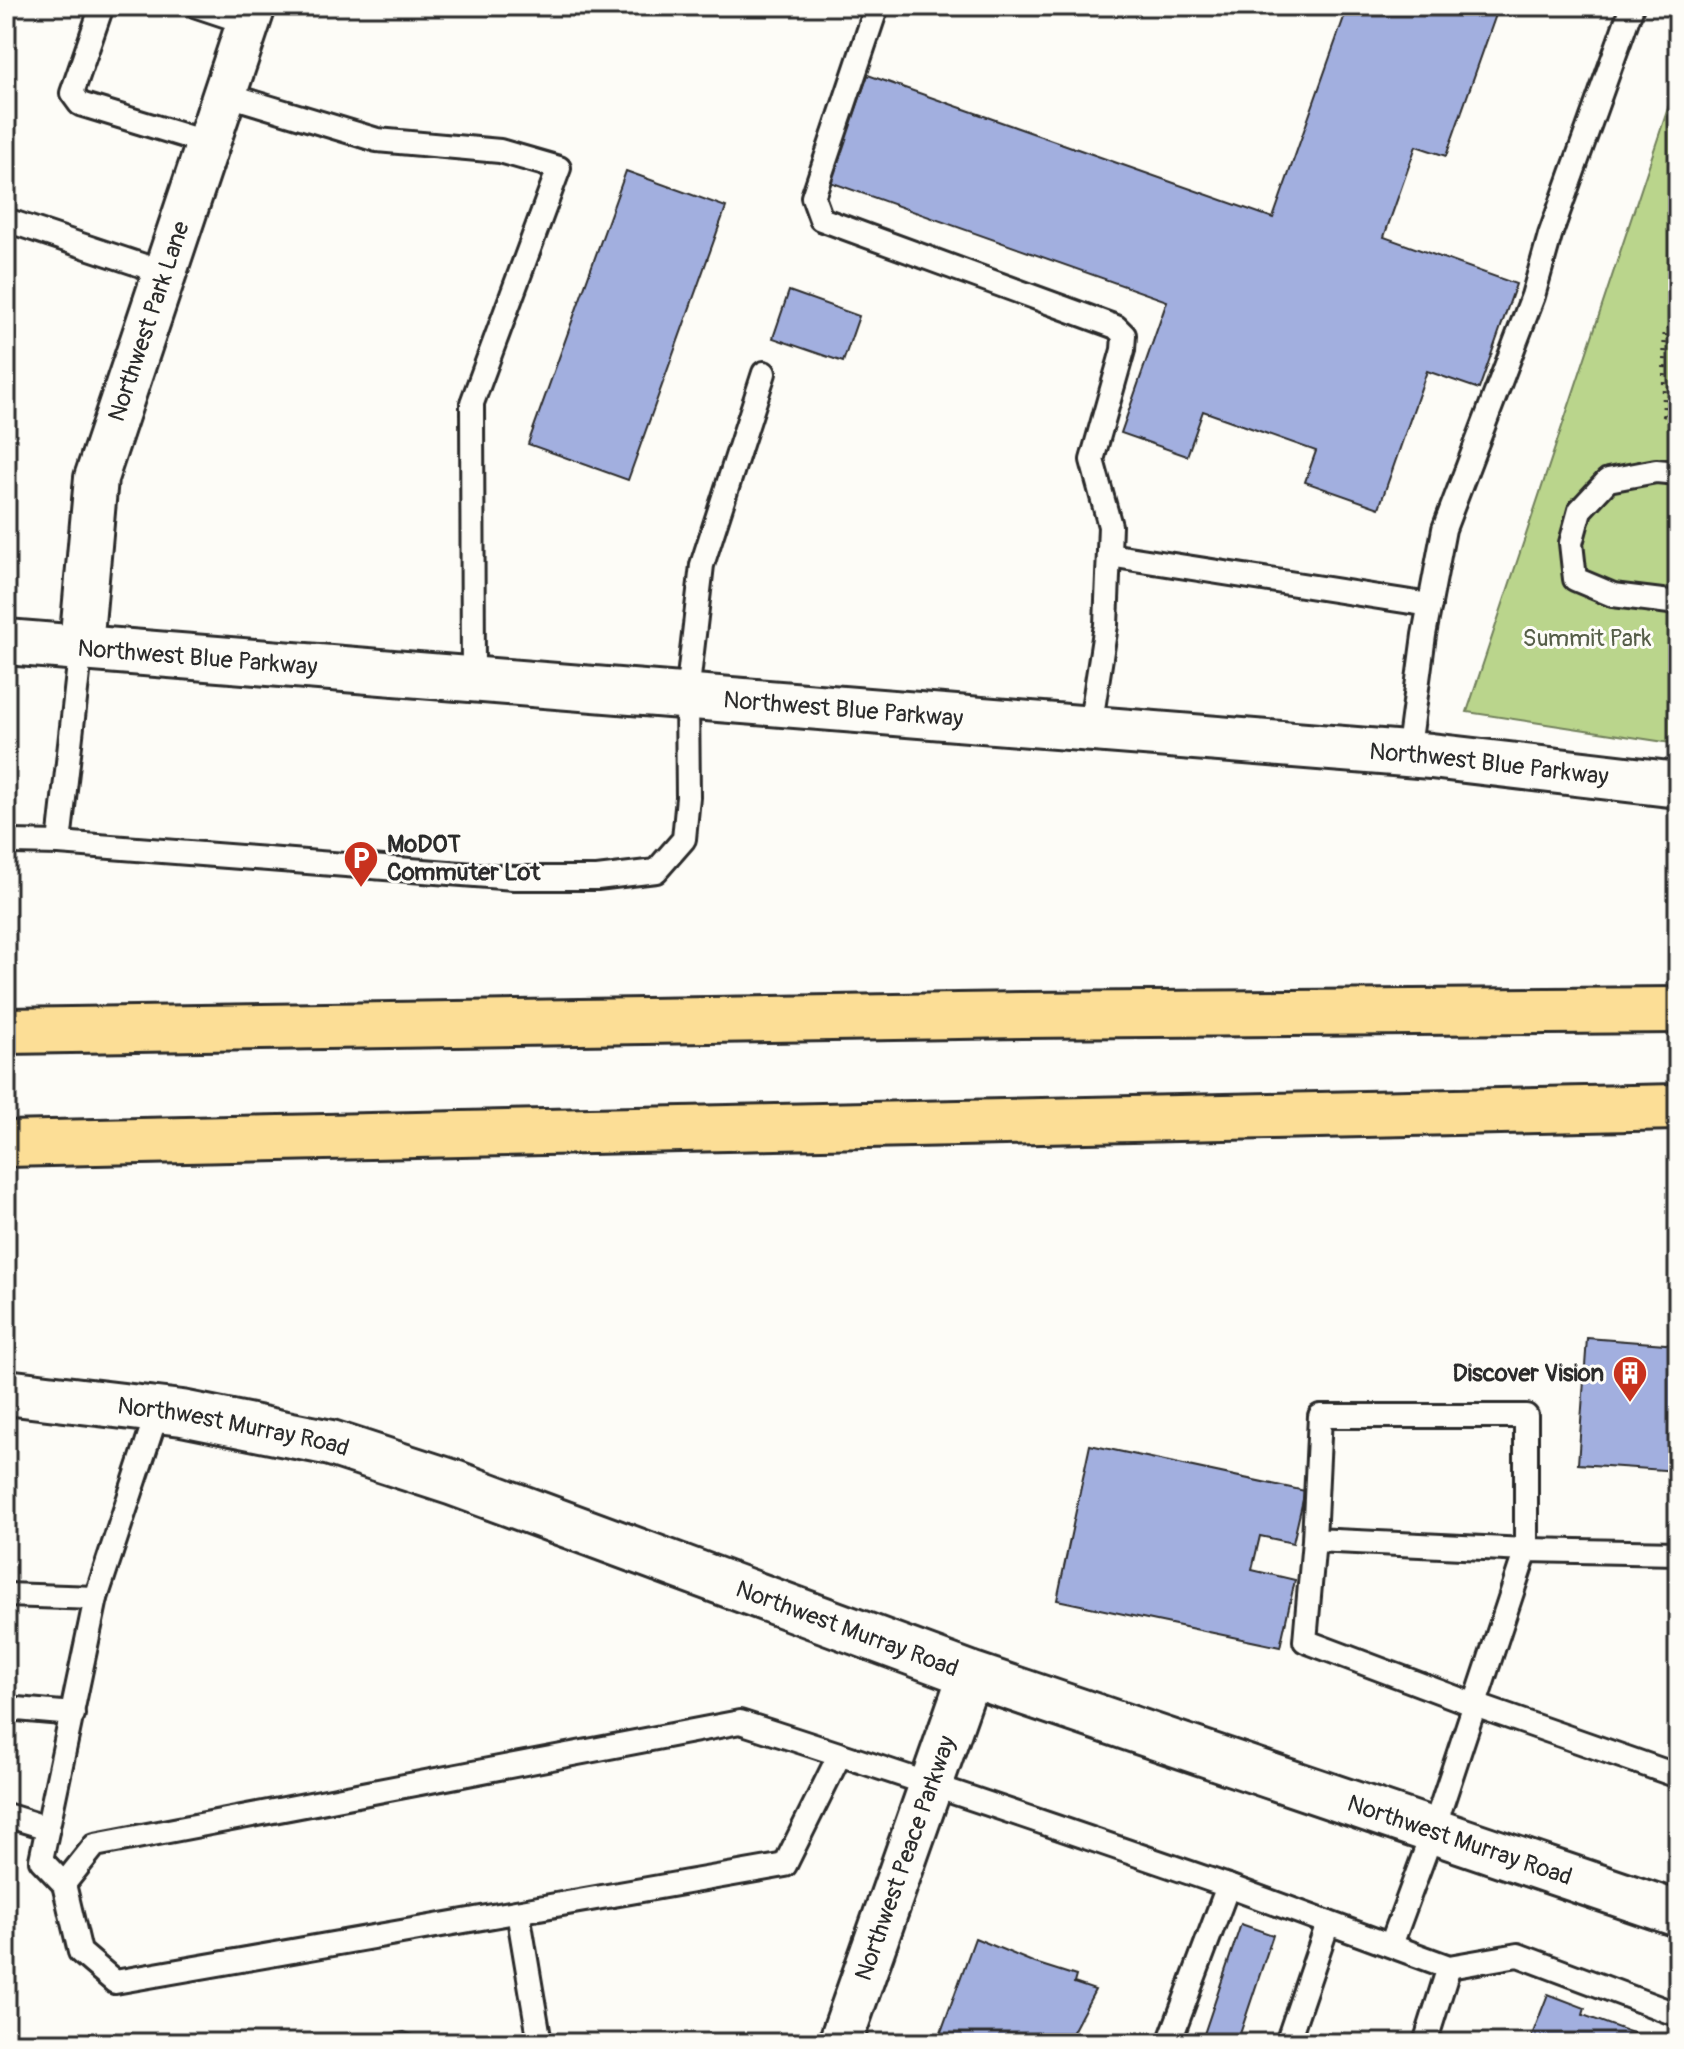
<svg xmlns="http://www.w3.org/2000/svg" width="1684" height="2049" viewBox="0 0 1684 2049" font-family="Pangolin,sans-serif">
  <style>
    .green { fill: #bad58c; stroke: #72805c; stroke-width: 2 }
    .building { fill: #a2afdf; stroke: #2b2b2b; stroke-width: 2 }
    .lines { fill: none; stroke-linecap: round; stroke-linejoin: round }
    .service-casing { stroke: #2b2b2b; stroke-width: 28 }
    .minor-casing { stroke: #2b2b2b; stroke-width: 48 }
    .tertiary-casing { stroke: #2b2b2b; stroke-width: 50 }
    .motorway-casing { stroke: #2b2b2b; stroke-width: 50 }
    .path { stroke: #2b2b2b; stroke-width: 5; stroke-dasharray: 2 6; stroke-linecap: butt }
    .service { stroke: #fdfcf7; stroke-width: 22 }
    .minor { stroke: #fdfcf7; stroke-width: 42 }
    .tertiary { stroke: #fdfcf7; stroke-width: 44 }
    .motorway { stroke: #fcde96; stroke-width: 44 }
    .labels { text-anchor: middle; dominant-baseline: central; stroke-width: 6; stroke-linejoin: round; paint-order: stroke }
    .street-label { font-size: 24px; fill: #2b2b2b; stroke: #fdfcf7 }
    .park-label { font-size: 24px; fill: #565e48; stroke: #fdfcf7 }
    .poi-label { font-size: 24px; font-weight: bold; fill: #2b2b2b; stroke: #fdfcf7; text-anchor: start }
  </style>
  <rect width="100%" height="100%" fill="#fdfcf7"/>
  <filter id="ink" filterUnits="userSpaceOnUse"><feTurbulence type="fractalNoise" baseFrequency=".0125" numOctaves="2"/><feDisplacementMap in="SourceGraphic" scale="16" xChannelSelector="R" yChannelSelector="G"/><feConvolveMatrix kernelMatrix="1 2 1 2 8 2 1 2 1" color-interpolation-filters="sRGB"/></filter>
  <g filter="url(#ink)">
    <path class="green" d="M1678,78V744L1467,712Z"/>
    <g class="building">
      <path d="M1348,6H1499L1446,156L1416,146L1384,237L1516,284L1479,389L1427,371L1379,508L1305,482L1316,451L1203,411L1187,456L1121,433L1167,301L830,182L868,75L1273,218Z"/>
      <path d="M626,171L726,207L628,480L528,444Z"/>
      <path d="M789,291L859,316L843,362L773,338Z"/>
      <path d="M1587,1338L1678,1345V1471L1578,1464Z"/>
      <path d="M1090,1445L1305,1491L1293,1543L1260,1536L1252,1570L1295,1580L1280,1647L1057,1600Z"/>
      <path d="M1241,1924L1273,1935L1237,2043H1201Z"/>
      <path d="M975,1938L1035,1963L1076,1976L1074,1983L1095,1990L1067,2043H937Z"/>
      <path d="M1548,1994L1585,2008L1583,2015L1660,2043H1529Z"/>
      <path d="M404,2032L422,2038L423,2043H321Z"/>
    </g>
    <g class="lines">
      <g class="service-casing">
        <g id="service">
          <path d="M102,6L72,93L80,104L208,143"/>
          <path d="M197,6L248,23"/>
          <path d="M877,6L813,197L821,219L1116,327L1124,335L1123,350L1092,460L1110,526L1106,625L1090,728"/>
          <path d="M225,94L377,140L500,151L559,168L472,403L473,678"/>
          <path d="M6,220L165,273"/>
          <path d="M1678,473L1656,471L1608,480L1580,510L1571,543L1575,579L1613,595L1678,603"/>
          <path d="M1109,555L1430,605"/>
          <path d="M1408,755L1424,635L1444,529L1533,296L1550,235L1632,6"/>
          <path d="M13,842L59,843L514,878H597L656,871L684,839L688,797L687,695L702,565L764,373"/>
          <path d="M59,843L81,646"/>
          <path d="M1314,1540L1320,1416H1526V1550L1314,1540L1305,1641L1475,1705L1678,1776"/>
          <path d="M6,1595L96,1598"/>
          <path d="M6,1708L73,1714"/>
          <path d="M840,1754L785,1865L115,1982L80,1952L64,1884L95,1845L740,1722C903,1774 1066,1830 1228,1886"/>
          <path d="M6,1815L48,1828"/>
          <path d="M64,1884L41,1860L96,1598L158,1410"/>
          <path d="M518,1912L540,2043"/>
          <path d="M1391,1945L1433,1831L1526,1550L1678,1553"/>
          <path d="M1169,2043L1228,1886L1449,1967L1518,1955L1678,2015"/>
          <path d="M1287,2043L1328,1923"/>
          <path d="M1425,2043L1449,1967"/>
        </g>
      </g>
      <g class="minor-casing">
        <g id="minor">
          <path id="s1" d="M81,646L96,478L254,6"/>
          <path id="s2" d="M840,2043L970,1674"/>
        </g>
      </g>
      <g class="tertiary-casing">
        <g id="tertiary">
          <path id="s3" d="M6,642L1431,756L1678,785"/>
          <path id="s4" d="M6,1392L182,1413L331,1443L454,1483L970,1674L1678,1914"/>
        </g>
      </g>
      <g class="motorway-casing">
        <g id="motorway">
          <path d="M6,1031L1021,1015L1678,1010"/>
          <path d="M6,1144L1678,1107"/>
        </g>
      </g>
      <path class="path" d="M1678,314L1665,334L1664,415L1678,417"/>
      <use href="#service" class="service"/>
      <use href="#minor" class="minor"/>
      <use href="#tertiary" class="tertiary"/>
      <use href="#motorway" class="motorway"/>
    </g>
  </g>
  <defs>
    <g id="parking-pin" transform="scale(1.8)"><path d="M0 17L-7.5 6A9.5 9.5 0 1 1 7.5 6Z" fill="#c8321e" stroke="#fdfcf7"/><path d="M-3.5-5.5H1a3.5 3.5 0 0 1 0 7H-1V5.5H-3.5ZM-1-3.4V-.6H.8a1.4 1.4 0 0 0 0-2.8Z" fill="#fff"/></g>
    <g id="building-pin" transform="scale(1.8)"><path d="M0 17L-7.5 6A9.5 9.5 0 1 1 7.5 6Z" fill="#c8321e" stroke="#fdfcf7"/><path d="M-4-6H4V6H1V3H-1V6H-4ZM-2.5-4.3h1.7v1.8h-1.7ZM.8-4.3h1.7v1.8H.8ZM-2.5-1h1.7V.8h-1.7ZM.8-1h1.7V.8H.8Z" fill="#fff"/></g>
  </defs>
  <g fill-rule="evenodd">
    <use href="#parking-pin" x="361" y="858"/>
    <use href="#building-pin" x="1630" y="1373"/>
  </g>
  <g class="labels">
    <g class="street-label">
      <text stroke="none"><textPath href="#s1" startOffset="334">Northwest Park Lane</textPath></text>
      <text stroke="none"><textPath href="#s3" startOffset="192">Northwest Blue Parkway</textPath></text>
      <text stroke="none"><textPath href="#s3" startOffset="840">Northwest Blue Parkway</textPath></text>
      <text stroke="none"><textPath href="#s3" startOffset="1488">Northwest Blue Parkway</textPath></text>
      <text stroke="none"><textPath href="#s4" startOffset="230">Northwest Murray Road</textPath></text>
      <text stroke="none"><textPath href="#s4" startOffset="878">Northwest Murray Road</textPath></text>
      <text stroke="none"><textPath href="#s4" startOffset="1526">Northwest Murray Road</textPath></text>
      <text stroke="none"><textPath href="#s2" startOffset="196">Northwest Peace Parkway</textPath></text>
    </g>
    <g class="park-label">
      <text x="1587" y="638">Summit Park</text>
    </g>
    <g class="poi-label">
      <text x="387" y="844">MoDOT<tspan x="387" dy="28">Commuter Lot</tspan></text>
      <text x="1604" y="1373" text-anchor="end">Discover Vision</text>
    </g>
  </g>
  <rect width="1684" height="2049" fill="none" stroke="#fdfcf7" stroke-width="32"/>
  <rect x="16" y="16" width="1652" height="2017" fill="none" stroke="#2b2b2b" stroke-width="3" filter="url(#ink)"/>
</svg>
